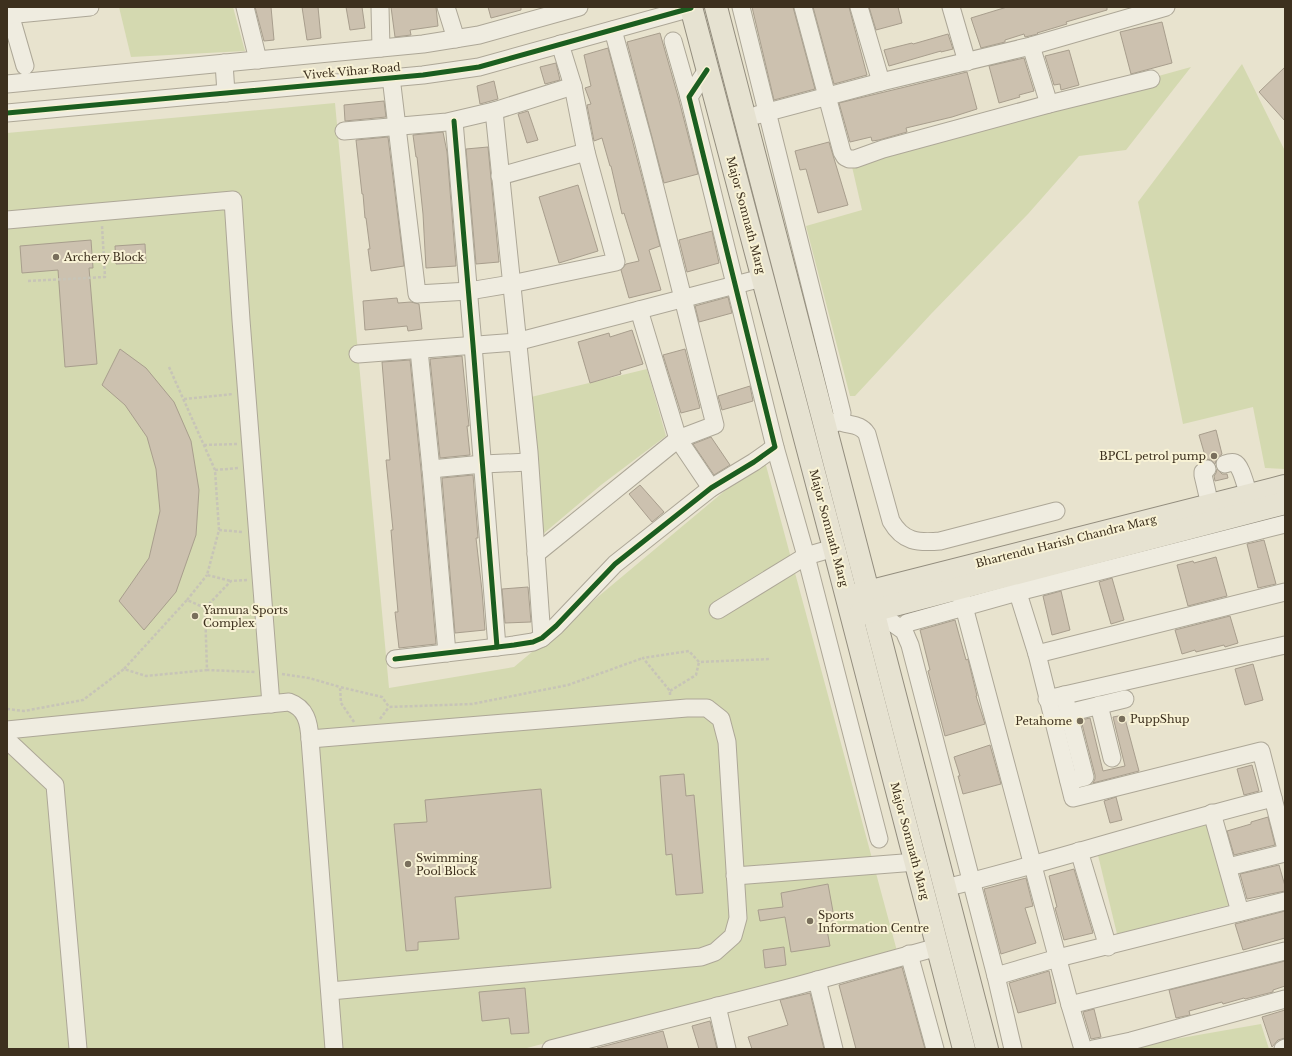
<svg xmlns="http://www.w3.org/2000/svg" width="1292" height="1056" viewBox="0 0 1292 1056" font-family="'Libre Baskerville',serif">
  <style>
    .green { fill: #d4d9b0 }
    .building { fill: #ccc1af; stroke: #a89e8d }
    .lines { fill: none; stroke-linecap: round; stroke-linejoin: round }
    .minor-casing { stroke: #ada797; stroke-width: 19 }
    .major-casing { stroke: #938d7e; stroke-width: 24 }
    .path { stroke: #c7c4b7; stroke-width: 2.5; stroke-dasharray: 3 2; stroke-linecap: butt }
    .minor { stroke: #efece0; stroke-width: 17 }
    .major { stroke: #e6e2d1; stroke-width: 22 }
    .cycleway-casing { stroke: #f8f2d5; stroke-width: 8 }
    .cycleway { stroke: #1b5e20; stroke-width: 5 }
    .poi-dot { fill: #796f5c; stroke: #f8f2d5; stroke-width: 1.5 }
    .labels { text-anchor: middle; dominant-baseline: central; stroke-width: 4; stroke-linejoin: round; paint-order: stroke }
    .street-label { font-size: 11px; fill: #3d301e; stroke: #f8f2d5 }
    .poi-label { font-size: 11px; fill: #3d301e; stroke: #f8f2d5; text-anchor: start }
  </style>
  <rect width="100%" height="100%" fill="#e8e3ce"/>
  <g class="green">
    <path d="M119,7H233L245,51L131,57Z"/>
    <path d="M1242,64L1285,151V469L1265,468L1253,407L1183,424L1138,202Z"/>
    <path d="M1191,67L1126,150L1079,156L1028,214L931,314L855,396H850L806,226L862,210L850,158L1050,106Z"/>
    <path d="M335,103L389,688L514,667L764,458L897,951L523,1049H7V133Z"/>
    <path d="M647,369L666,436L601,485L543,534L531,397Z"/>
    <path d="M1216,821L1237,903L1117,934L1096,847Z"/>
    <path d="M1261,1024L1269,1049H1142L1141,1045Z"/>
  </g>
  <g class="building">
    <path d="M255,7H271L274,40L264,41Z"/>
    <path d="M302,7H318L321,38L307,40Z"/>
    <path d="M346,7H362L365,28L350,30Z"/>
    <path d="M391,7H436L438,26L410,30L411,35L395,37Z"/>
    <path d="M488,7H521V10L491,18Z"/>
    <path d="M752,7H793L815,89L774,100Z"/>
    <path d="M813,7H849L867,75L834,84Z"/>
    <path d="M869,7H898L902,23L876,30Z"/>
    <path d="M1007,7H1107V10L1066,22L1067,24L1037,33L1038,34L1025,37L1024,34L1005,40V42L981,48L971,18Z"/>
    <path d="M1162,22L1172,63L1131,74L1120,32Z"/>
    <path d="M660,33L679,100L698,174L664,183L627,42Z"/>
    <path d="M948,34L953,49L941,52V51L889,66L884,50L912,43L913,44Z"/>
    <path d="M608,48L633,143L660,246L649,250L661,290L629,298L621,270L626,264L639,261L624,213L622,214L611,166H610L602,138L594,141L587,105L591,104L585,88L591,86L584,55Z"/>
    <path d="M1069,50L1079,85L1061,90L1060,84L1054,85L1045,56Z"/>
    <path d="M1024,58L1034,91L1019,95L1020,97L999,103L989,66Z"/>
    <path d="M556,63L560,80L545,84L540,67Z"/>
    <path d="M1285,67V121L1259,92Z"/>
    <path d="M967,72L977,109L952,117L906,128L907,132L879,140L872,141L871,137L850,142L839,103Z"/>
    <path d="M494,81L498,99L480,104L477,86Z"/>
    <path d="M384,101L386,117L345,121L344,105Z"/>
    <path d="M528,111L538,140L527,143L518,114Z"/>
    <path d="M443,132L447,152L456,266L426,268L423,214L417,157H416L413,135Z"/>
    <path d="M388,137L404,266L371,271L368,249H370L366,218H365L363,194H362L356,140Z"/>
    <path d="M829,142L848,205L818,213L806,169L800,170L795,151Z"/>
    <path d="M488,147L499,262L476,264L466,149Z"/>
    <path d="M578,185L598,251L559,263L539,197Z"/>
    <path d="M712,231L719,263L687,272L679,240Z"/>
    <path d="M91,240L93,268H89L97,364L65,367L58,270L22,273L20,246Z"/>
    <path d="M145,244L146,263L116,264L115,246Z"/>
    <path d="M728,297L732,313L699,322L695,306Z"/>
    <path d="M397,298L398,303L411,302L419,304L422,329L408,331L407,326L365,330L363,301Z"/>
    <path d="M632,330L643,364L620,371L621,374L590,383L578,342L609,333L610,337Z"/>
    <path d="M120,349L146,368L174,402L191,441L199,490L196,535L176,592L144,630L119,601L149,558L160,511L156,469L147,437L125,405L102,385Z"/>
    <path d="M685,349L700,408L681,413L663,355Z"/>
    <path d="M462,356L469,426H467L470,455L440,458L430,359Z"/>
    <path d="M410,360L421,470L436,644L399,648L395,612H398L394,567L391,530H393L386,460H390L382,362Z"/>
    <path d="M750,386L753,401L722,410L718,396Z"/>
    <path d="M1216,430L1222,454L1217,458L1215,464L1211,460L1206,459L1199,435Z"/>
    <path d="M711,437L730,465L714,475L693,444Z"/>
    <path d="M1217,469L1222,474H1227L1228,478L1215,481L1214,476L1216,473Z"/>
    <path d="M473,475L478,538H476L482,591L485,630L455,633L442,478Z"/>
    <path d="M640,485L664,512L652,522L629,494Z"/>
    <path d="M1264,540L1276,584L1258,588L1247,544Z"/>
    <path d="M1216,557L1227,596L1188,606L1177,565L1193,561L1194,563Z"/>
    <path d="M1112,578L1124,620L1111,624L1099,582Z"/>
    <path d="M528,587L531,622L505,623L502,589Z"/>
    <path d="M1061,591L1070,630L1052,635L1043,596Z"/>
    <path d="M1230,616L1238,643L1225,647L1224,645L1196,652L1195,650L1182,654L1175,630Z"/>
    <path d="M955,620L966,660L968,659L977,696H976L985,724L945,736L928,671L930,670L920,630Z"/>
    <path d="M1253,664L1263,700L1245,705L1235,669Z"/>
    <path d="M1124,715L1139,771L1093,783L1095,779V775L1081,720L1090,718L1103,771L1125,766L1113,717Z"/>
    <path d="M990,745L1001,784L963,794L958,776H960L954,757Z"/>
    <path d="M1252,765L1259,791L1244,795L1237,769Z"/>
    <path d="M684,774L686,796L694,795L703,893L676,895L672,854L666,855L660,776Z"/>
    <path d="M541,789L551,888L455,897L459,939L418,942V950L406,951L394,824L427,822L425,800Z"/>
    <path d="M1116,797L1122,820L1110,823L1104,801Z"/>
    <path d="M1268,817L1275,845L1234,855L1227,831L1251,824V822Z"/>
    <path d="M1279,865L1285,886V891L1247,899L1240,874Z"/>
    <path d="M1074,869L1093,933L1064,940L1055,908L1057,907L1049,876Z"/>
    <path d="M1026,878L1033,906L1025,908L1036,943L1001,954L984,889Z"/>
    <path d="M828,884L836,928L827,930L830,946L791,952L785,917L760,921L758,910L783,907L781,893Z"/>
    <path d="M1285,911V938L1243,950L1235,924Z"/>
    <path d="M784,947L786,965L765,968L763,950Z"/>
    <path d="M1285,961V986L1273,990V992L1245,999L1244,998L1223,1004L1222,1002L1189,1011L1190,1015L1176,1018L1169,990Z"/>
    <path d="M902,967L925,1049H856L839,985Z"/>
    <path d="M1049,971L1056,1003L1018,1013L1009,983Z"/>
    <path d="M525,988L529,1033L511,1034L509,1018L482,1021L479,992Z"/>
    <path d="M810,993L824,1049H752L748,1037L788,1025L780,1000Z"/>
    <path d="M1094,1009L1101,1037L1091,1039L1083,1012Z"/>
    <path d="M1285,1010V1038L1278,1040L1272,1047L1262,1017Z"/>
    <path d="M710,1021L717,1049H699L692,1026Z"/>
    <path d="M663,1031L668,1049H597V1048Z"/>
  </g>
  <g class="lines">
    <g class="minor-casing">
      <g id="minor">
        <path d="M8,7L25,66"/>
        <path d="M245,7L258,60"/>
        <path d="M380,7L381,48"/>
        <path d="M446,7L456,39"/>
        <path d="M741,7L842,413C842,422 834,424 826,426"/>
        <path d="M803,7L842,152L845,157L849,159H855L883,149L1049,104L1151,79"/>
        <path d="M859,7L881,82"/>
        <path d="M951,7L967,62"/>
        <path d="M7,15L90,7"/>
        <path d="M673,41L689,97"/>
        <path d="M1031,46L1049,104"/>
        <path d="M224,63L226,93"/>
        <path d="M707,70L689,97L775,447L806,556L879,839"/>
        <path d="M391,77L417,294L469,291L511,284L616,262L586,152L573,86L560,44"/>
        <path d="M7,84L423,44L479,35L579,7"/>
        <path d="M494,111L529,452L542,638"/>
        <path d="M7,113L423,75L479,67L691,8"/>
        <path d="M757,115L881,82L1031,46L1166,7"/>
        <path d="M454,121L473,345L497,647"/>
        <path d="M344,131L447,122L494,111L573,86"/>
        <path d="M500,176L586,152"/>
        <path d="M7,220L233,200L241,320L271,704"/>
        <path d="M639,310L678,439L711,488"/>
        <path d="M419,350L431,469L447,653"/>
        <path d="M358,354L516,342L762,278"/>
        <path d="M838,421C849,426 860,423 867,434L891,521C903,542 918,543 940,541L1056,511"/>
        <path d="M1225,464C1228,463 1232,462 1235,463C1241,465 1246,488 1249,495"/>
        <path d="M431,469L483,464L529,462"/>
        <path d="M1207,469L1203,472V475L1210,505"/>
        <path d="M536,554L678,439L715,425L643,140L613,30"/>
        <path d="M1012,574L1037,654L1073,798L1261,751L1285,845"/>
        <path d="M959,588L1070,1005L1083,1049"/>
        <path d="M718,610L806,556L834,548"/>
        <path d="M874,610L904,631L910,645L996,976L1013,1049"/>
        <path d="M902,629L907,623L1018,592L1285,524"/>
        <path d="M1037,654L1285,592"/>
        <path d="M395,659L514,645L533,642L542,638L556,626L615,564L711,488L754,462L775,447"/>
        <path d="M1064,695L1085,777L1069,781"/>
        <path d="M1047,699L1285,645"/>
        <path d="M1099,705L1112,758"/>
        <path d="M1068,713L1125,699"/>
        <path d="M7,730L289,702C306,708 309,722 310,739L334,1049"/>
        <path d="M310,739L687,708H707L721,719L727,742L738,918L733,936L715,952L701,957L330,991"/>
        <path d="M7,740L55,785L78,1049"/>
        <path d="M1212,813L1240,912"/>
        <path d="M1079,851L1108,947"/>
        <path d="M1228,867L1285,853"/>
        <path d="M735,876L916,862"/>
        <path d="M945,888C1055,861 1163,825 1273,798"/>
        <path d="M909,954L935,1049"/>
        <path d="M996,976L1058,958L1285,901"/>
        <path d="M817,980L834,1049"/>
        <path d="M1070,1005L1285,951"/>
        <path d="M717,1006L727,1049"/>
        <path d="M551,1049L796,986L938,947"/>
        <path d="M1093,1049L1131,1041L1285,999"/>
        <path d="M1283,1049L1285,1048"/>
      </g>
    </g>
    <g class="major-casing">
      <g id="major">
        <path d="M691,7L834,548L964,1049"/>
        <path d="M716,7L987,1049"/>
        <path d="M856,595L1285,486"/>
        <path d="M860,614L1285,503"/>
      </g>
    </g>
    <g class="path">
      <path d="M28,281L105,277L102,226"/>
      <path d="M169,367L215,470L219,530L207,575L231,581"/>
      <path d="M184,399L233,394"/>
      <path d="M204,445L238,444"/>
      <path d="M215,470L239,468"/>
      <path d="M219,530L243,532"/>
      <path d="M247,580L231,581L205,608L207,670L255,672"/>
      <path d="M187,600L207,575"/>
      <path d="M205,608L187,600L124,669L146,676L207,670"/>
      <path d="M282,674L309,678L340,687"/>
      <path d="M670,691L696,675L699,662"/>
      <path d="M670,695V691L643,658L689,651L699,662L770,659"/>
      <path d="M7,709L24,711L83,700L124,669"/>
      <path d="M380,719L389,707"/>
      <path d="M354,722L341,703L340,687L382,697L389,707L472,704L568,685L643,658"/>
    </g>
    <use href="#minor" class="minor"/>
    <use href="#major" class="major"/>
    <g class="cycleway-casing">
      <g id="cycleway">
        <path d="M7,113L423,75L479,67L691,8"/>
        <path d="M454,121L473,345L497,647"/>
        <path d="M395,659L514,645L533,642L542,638L556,626L615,564L711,488L754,462L775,447L689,97L707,70"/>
      </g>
    </g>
    <use href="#cycleway" class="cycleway"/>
  </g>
  <g class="poi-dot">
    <circle cx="56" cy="257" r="4"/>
    <circle cx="1214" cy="456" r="4"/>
    <circle cx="195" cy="616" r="4"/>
    <circle cx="1122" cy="719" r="4"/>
    <circle cx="1080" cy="721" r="4"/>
    <circle cx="408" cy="864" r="4"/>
    <circle cx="810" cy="921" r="4"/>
  </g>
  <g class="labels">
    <g class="street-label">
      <text transform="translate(352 71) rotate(-5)">Vivek Vihar Road</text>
      <text transform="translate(746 215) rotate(75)">Major Somnath Marg</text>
      <text transform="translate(829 528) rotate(75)">Major Somnath Marg</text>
      <text transform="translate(1066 541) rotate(-14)">Bhartendu Harish Chandra Marg</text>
      <text transform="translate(910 841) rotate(75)">Major Somnath Marg</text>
    </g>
    <g class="poi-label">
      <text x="64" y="257">Archery Block</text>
      <text x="1206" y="456" text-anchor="end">BPCL petrol pump</text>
      <text x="203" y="610">Yamuna Sports<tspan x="203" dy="13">Complex</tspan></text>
      <text x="1130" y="719">PuppShup</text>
      <text x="1072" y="721" text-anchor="end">Petahome</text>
      <text x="416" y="858">Swimming<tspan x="416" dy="13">Pool Block</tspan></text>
      <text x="818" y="915">Sports<tspan x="818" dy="13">Information Centre</tspan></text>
    </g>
  </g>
  <rect width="1292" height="1056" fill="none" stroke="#3d301e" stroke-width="16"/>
</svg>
